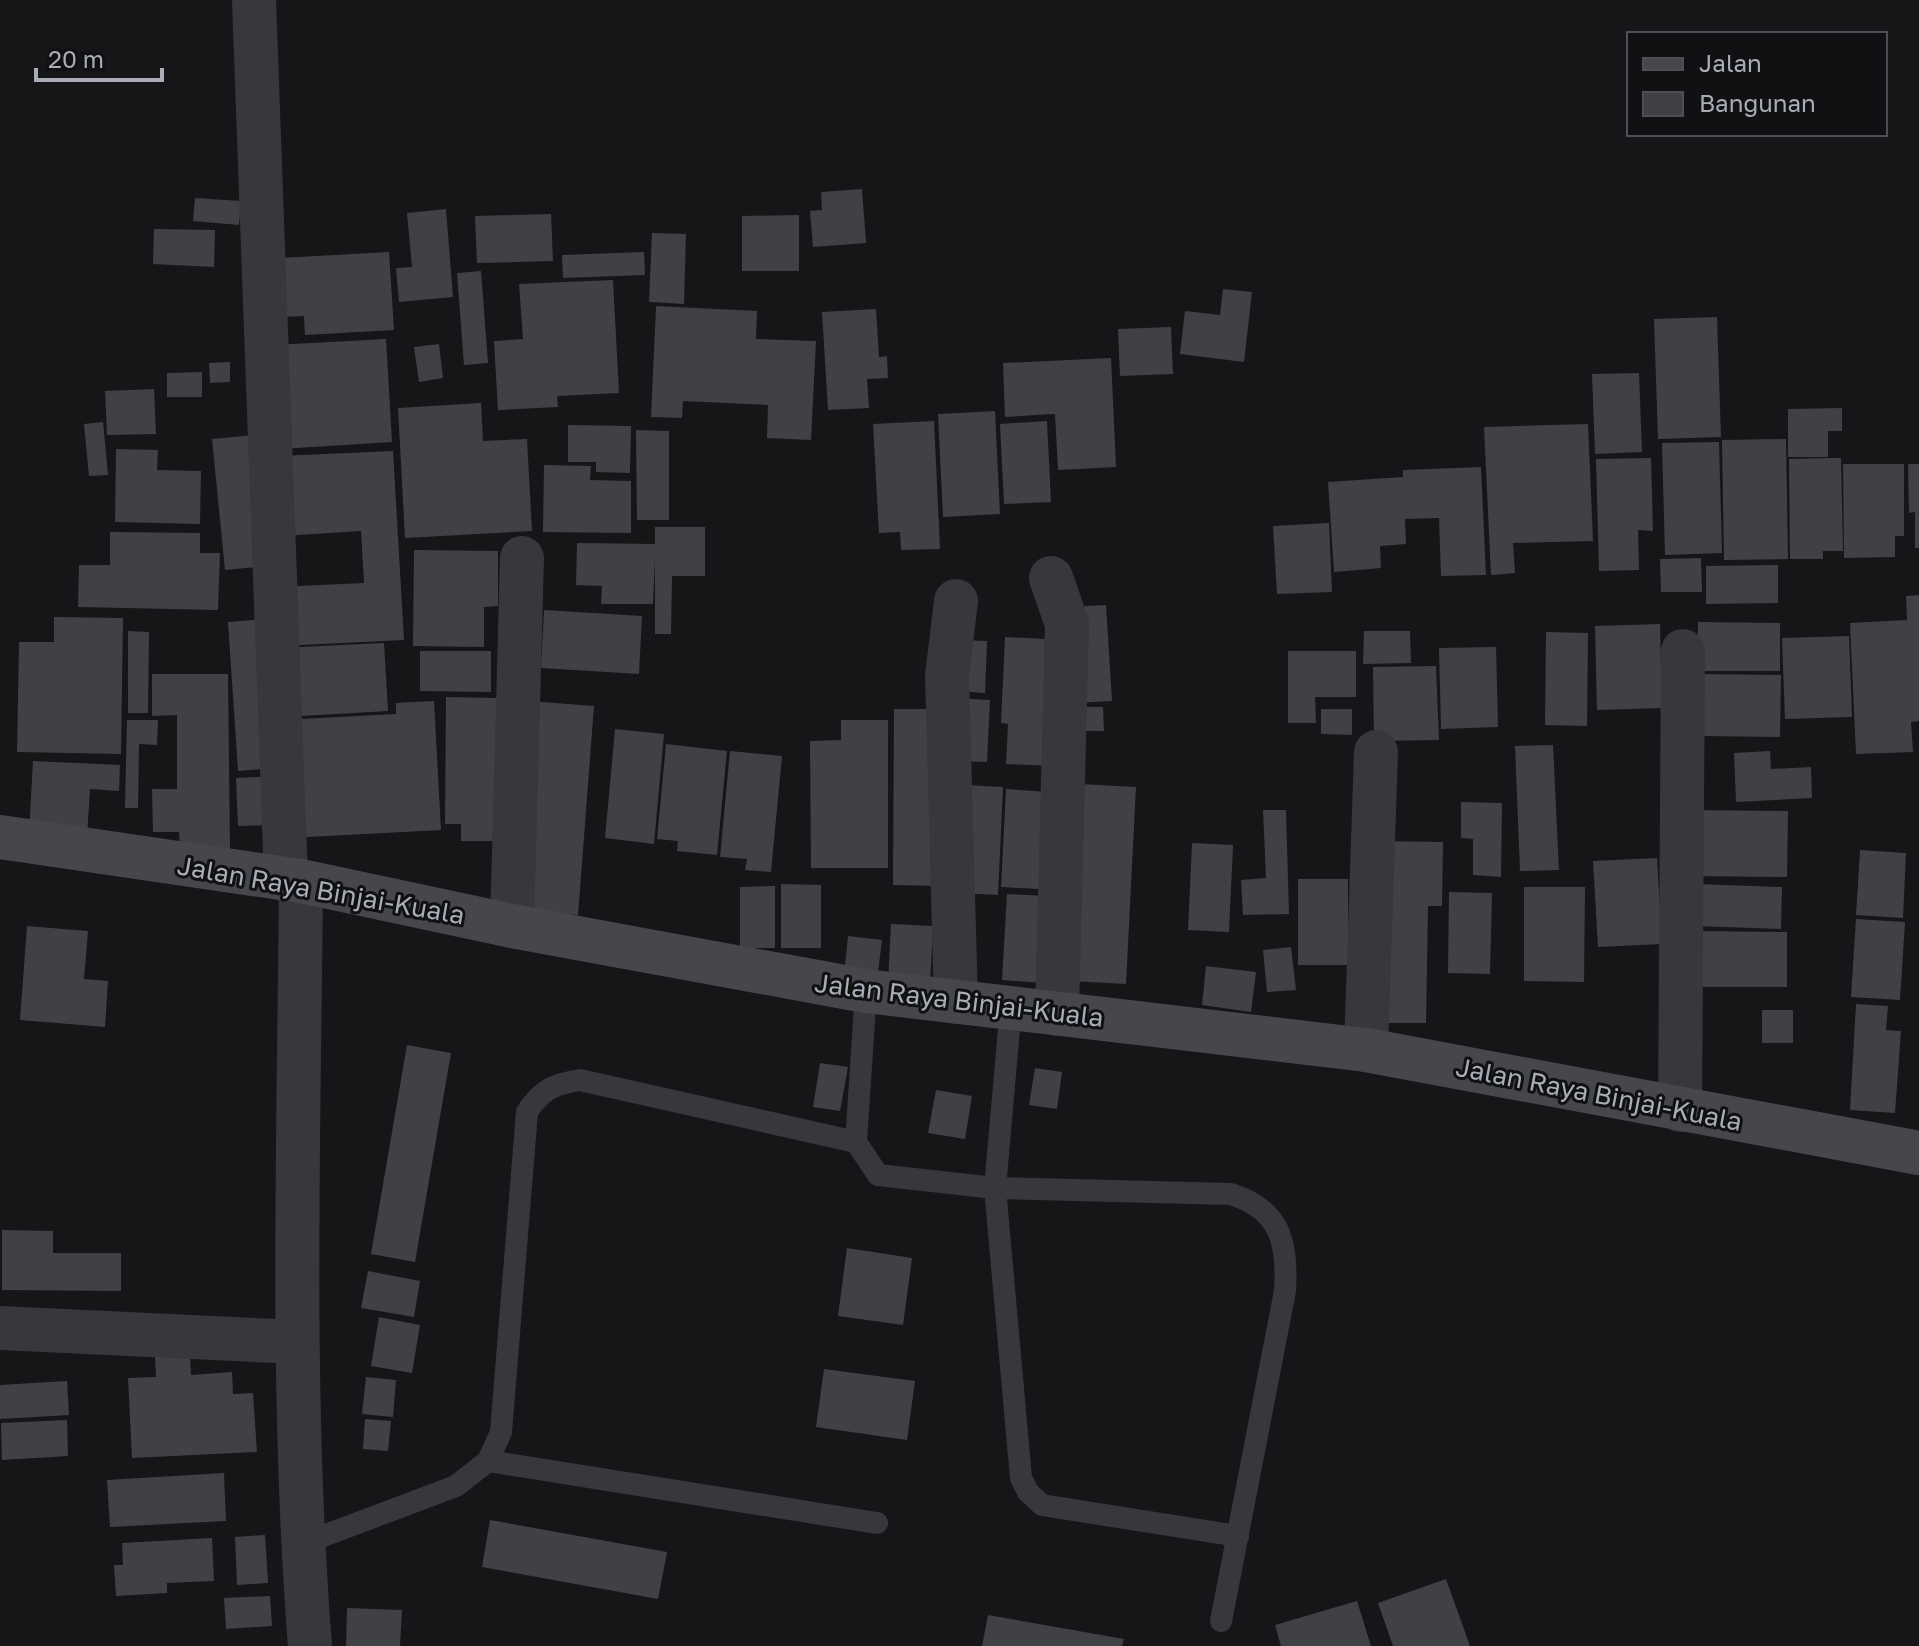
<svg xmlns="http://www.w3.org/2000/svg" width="1919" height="1646" viewBox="0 0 1919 1646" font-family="'Golos Text',sans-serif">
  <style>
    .building { fill: #404145 }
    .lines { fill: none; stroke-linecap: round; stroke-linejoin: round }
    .lane { stroke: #37383d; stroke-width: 22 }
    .street { stroke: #37383d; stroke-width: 44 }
    .secondary { stroke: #45474d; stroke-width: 44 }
    .labels { text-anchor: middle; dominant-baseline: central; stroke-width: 6; stroke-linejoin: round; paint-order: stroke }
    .street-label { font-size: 26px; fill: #a8adb8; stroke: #111113 }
  </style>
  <rect width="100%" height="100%" fill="#161618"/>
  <g class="building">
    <path d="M862,189L866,243L813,247L810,211L822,210L821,192Z"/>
    <path d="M195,198L241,201L239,225L193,221Z"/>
    <path d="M446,209L453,297L399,302L396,268L412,267L407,213Z"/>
    <path d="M551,214L553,261L477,263L475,216Z"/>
    <path d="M799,215V271H742V216Z"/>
    <path d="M154,229L215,230L214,267L153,264Z"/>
    <path d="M652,233L686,234L684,304L649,302Z"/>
    <path d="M389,252L394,330L305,335L304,316L283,317L280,258Z"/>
    <path d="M644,252L645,275L563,278L562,255Z"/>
    <path d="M481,271L488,363L464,365L457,273Z"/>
    <path d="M613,280L619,393L557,396L558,407L498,410L494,341L523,339L519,284Z"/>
    <path d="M1223,289L1252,292L1244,362L1180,354L1185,311L1220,315Z"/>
    <path d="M656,306L757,311L756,339L816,341L811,440L767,438L768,405L683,401L682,418L651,417Z"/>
    <path d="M876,309L879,357L887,356L888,378L867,379L869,408L828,410L822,312Z"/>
    <path d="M1717,317L1721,437L1658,439L1654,319Z"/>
    <path d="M1171,327L1173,374L1120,376L1118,329Z"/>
    <path d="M386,339L392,442L280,449L274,345Z"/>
    <path d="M439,344L443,378L419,382L414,347Z"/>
    <path d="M1111,358L1116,467L1058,470L1055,414L1005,417L1003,363Z"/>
    <path d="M230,362V382L210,383L209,363Z"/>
    <path d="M202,372V397H167V373Z"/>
    <path d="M1639,373L1642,452L1595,454L1592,374Z"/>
    <path d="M154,389L156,434L107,435L105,391Z"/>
    <path d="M481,403L483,441L527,439L532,531L405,538L398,408Z"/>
    <path d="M1842,408V431H1828V457H1788V409Z"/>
    <path d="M995,411L1000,514L943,517L938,414Z"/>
    <path d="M934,421L940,549L901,550L900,532L879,533L873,424Z"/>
    <path d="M1047,421L1051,502L1004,504L1000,424Z"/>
    <path d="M103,422L108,475L89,476L84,424Z"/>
    <path d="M1588,424L1593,541L1513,543L1515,573L1491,575L1484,427Z"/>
    <path d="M568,425L631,426L630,473L596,472V462H568Z"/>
    <path d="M636,430L669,431V520H637Z"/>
    <path d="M255,435L268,566L225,570L212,439Z"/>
    <path d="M1786,439L1788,559L1724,560L1722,440Z"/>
    <path d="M1719,442L1722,553L1665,555L1662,443Z"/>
    <path d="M116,449L158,450L157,470L201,471L200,524L115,522Z"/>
    <path d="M393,451L404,640L280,646L277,587L364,583L361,531L282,536L279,456Z"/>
    <path d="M1651,458L1653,531L1638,530L1639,570L1599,571L1596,459Z"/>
    <path d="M1827,458H1841L1843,551H1823V559H1790L1789,459Z"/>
    <path d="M1843,464H1904V536H1895V557L1844,558Z"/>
    <path d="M1908,464H1919V548H1915V512L1909,513Z"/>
    <path d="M544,465L591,466L590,480L631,481V533L543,532Z"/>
    <path d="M1481,467L1486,575L1441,576L1439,518L1405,519L1406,544L1380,546L1381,568L1334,572L1328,482L1403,477V470Z"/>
    <path d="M1329,523L1332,592L1277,594L1273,526Z"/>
    <path d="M655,527H705V576H672L671,634H655V558L653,604H601L602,586L576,585L577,543L655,544Z"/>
    <path d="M110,532L200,533V553H220L218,610L78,607L79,565H110Z"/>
    <path d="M414,550L498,551V606L484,607V647L413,646Z"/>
    <path d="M1701,558L1702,592H1661L1660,559Z"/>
    <path d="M1778,565V603L1706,604V566Z"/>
    <path d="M1919,595V721L1911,722L1913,752L1856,754L1850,623L1907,620L1906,596Z"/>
    <path d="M1106,605L1112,701L1075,703L1069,607Z"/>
    <path d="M544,610L642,616L639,674L541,668Z"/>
    <path d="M54,617L123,618L121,754L17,752L19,642H54Z"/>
    <path d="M266,619L277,768L238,771L228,622Z"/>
    <path d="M1698,622L1780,623V671H1697Z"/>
    <path d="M1660,624L1662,708L1597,710L1595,626Z"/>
    <path d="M128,631L149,632L148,713H128Z"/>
    <path d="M1364,631H1410L1411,663L1363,664Z"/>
    <path d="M1546,632L1588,633L1587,726L1545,725Z"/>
    <path d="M1849,636L1852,717L1785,719L1782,638Z"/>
    <path d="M1005,637L1063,640L1057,766L1006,764L1008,724L1001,723Z"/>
    <path d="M959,640L987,641L985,693L956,691Z"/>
    <path d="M384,643L388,711L283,717L279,648Z"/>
    <path d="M1496,647L1498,727L1441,729L1439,648Z"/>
    <path d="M420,651H491V692L420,691Z"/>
    <path d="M1288,651H1356V697H1315L1316,723H1288Z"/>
    <path d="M1436,666L1439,740L1374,741L1373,667Z"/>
    <path d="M152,674H228L230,849L180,850L179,832H153L152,789H177V715L152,716Z"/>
    <path d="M1700,674L1781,675L1780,737L1700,736Z"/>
    <path d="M446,697L497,698L496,841H461V824H445Z"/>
    <path d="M956,698L990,700L987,762L953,761Z"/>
    <path d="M434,701L441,830L289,838L282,720L396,714V703Z"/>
    <path d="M529,701L594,706L578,915L530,911Z"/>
    <path d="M1069,707H1103L1104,731H1069Z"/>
    <path d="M894,709H942L941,886L893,885Z"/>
    <path d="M1321,709H1352V735L1321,734Z"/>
    <path d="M127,720H158L157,745L139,744L138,808H125Z"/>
    <path d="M841,720H888V868H811L810,741L841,740Z"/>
    <path d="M615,729L664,734L654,844L605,838Z"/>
    <path d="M666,744L727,751L717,855L677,851L678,841L657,839Z"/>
    <path d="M1553,745L1559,870L1520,871L1515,746Z"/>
    <path d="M730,751L782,756L771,872L745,870L747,859L720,857Z"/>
    <path d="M1770,751L1771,769L1811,767L1812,798L1736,802L1734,753Z"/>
    <path d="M33,761L120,765L119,791L90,789L87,837L29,834Z"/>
    <path d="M278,776L280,825L238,826L236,778Z"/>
    <path d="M1080,784L1136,787L1126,984L1069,981Z"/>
    <path d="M965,785L1003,787L998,895L960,893Z"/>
    <path d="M1006,789L1061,793L1056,890L1001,887Z"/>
    <path d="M1461,802L1502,803L1501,877L1473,875V839L1461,838Z"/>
    <path d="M1263,810H1286L1289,914L1243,915L1241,880L1266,878Z"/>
    <path d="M1689,810L1788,811L1787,877L1688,876Z"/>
    <path d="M1377,841L1443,842L1442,906H1428L1426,1023H1376Z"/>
    <path d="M1192,843L1233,845L1229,932L1188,930Z"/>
    <path d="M1860,850L1906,853L1903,918L1856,915Z"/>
    <path d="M1657,858L1662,944L1598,947L1593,861Z"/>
    <rect x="1298" y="879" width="50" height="86"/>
    <path d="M781,884L821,885V948H781Z"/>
    <path d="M1697,884L1782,887L1781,929L1695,926Z"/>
    <path d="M775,886V948H740V887Z"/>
    <path d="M1524,887H1585L1584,982L1524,981Z"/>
    <path d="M1449,892L1492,893L1490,974L1448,973Z"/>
    <path d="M1007,894L1049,896L1044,983L1002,980Z"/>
    <path d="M1856,919L1905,922L1900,1000L1851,997Z"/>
    <path d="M891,924L933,926L930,985L888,983Z"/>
    <path d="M27,926L88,931L84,979L108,981L105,1027L20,1020Z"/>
    <path d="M1698,931L1787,932V987H1697Z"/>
    <path d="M848,936L882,940L877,980L844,976Z"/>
    <path d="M1291,947L1296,990L1267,992L1263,950Z"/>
    <path d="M1206,966L1256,972L1251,1012L1202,1005Z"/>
    <path d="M1856,1004L1888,1006L1886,1030L1901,1031L1895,1113L1850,1110Z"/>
    <rect x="1762" y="1010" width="31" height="33"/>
    <path d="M407,1045L451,1053L415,1262L371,1254Z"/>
    <path d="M820,1063L848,1067L840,1111L813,1107Z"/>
    <path d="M1035,1068L1062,1072L1057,1109L1029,1105Z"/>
    <path d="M936,1090L972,1096L965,1139L928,1133Z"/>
    <path d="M2,1230L53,1231V1253H121V1291L2,1290Z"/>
    <path d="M847,1248L912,1258L903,1325L838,1316Z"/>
    <path d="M368,1271L420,1281L414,1317L361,1308Z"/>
    <path d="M379,1317L420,1325L412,1373L371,1366Z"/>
    <path d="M190,1355L191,1375L232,1372L233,1394L253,1393L257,1452L132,1458L128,1378L156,1377L155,1357Z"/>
    <path d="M824,1369L915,1381L907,1440L816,1427Z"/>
    <path d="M366,1377L396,1380L393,1417L362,1414Z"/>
    <path d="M67,1381L69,1415L0,1419V1385Z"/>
    <path d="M365,1419L391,1421L388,1451L363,1449Z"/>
    <path d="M67,1420L68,1456L2,1460L1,1423Z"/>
    <path d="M224,1473L226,1521L110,1527L107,1480Z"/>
    <path d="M490,1520L667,1552L658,1599L482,1567Z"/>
    <path d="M265,1535L268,1583L237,1585L235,1537Z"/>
    <path d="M212,1538L214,1581L167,1583V1593L116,1596L114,1565H123L122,1543Z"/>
    <path d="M1446,1579L1470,1646H1393L1378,1603Z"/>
    <path d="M270,1596L272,1626L226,1629L224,1598Z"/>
    <path d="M1357,1601L1371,1646H1281L1275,1625Z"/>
    <path d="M347,1608L402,1610L400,1646H346Z"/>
    <path d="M988,1615L1124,1639L1122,1646H982Z"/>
  </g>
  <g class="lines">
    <g class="lane">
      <path d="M866,991L856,1142L878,1175L995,1188L1231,1194C1281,1210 1288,1243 1285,1291L1221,1621"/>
      <path d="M1011,1006L995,1188L1021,1478L1028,1492L1042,1505L1238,1536"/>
      <path d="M488,1461L877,1523"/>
      <path d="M302,1544L456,1486L488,1461L501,1432L527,1112C541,1090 554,1084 580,1080L856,1142"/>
    </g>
    <g class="street">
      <path d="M254,0L286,880"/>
      <path d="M1051,578L1067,624L1057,1014"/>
      <path d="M301,881C299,1136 290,1392 310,1646"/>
      <path d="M512,926L522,558"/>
      <path d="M956,1002L947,676L956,601"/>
      <path d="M1366,1050L1376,752"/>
      <path d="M1680,1110L1683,651"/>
      <path d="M0,1328L297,1342"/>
    </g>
    <path class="secondary" d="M0,837L301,881L512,926L866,991L1366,1050L1919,1153"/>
  </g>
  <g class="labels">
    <g class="street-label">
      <text transform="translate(321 890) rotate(10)">Jalan Raya Binjai-Kuala</text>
      <text transform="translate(959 1000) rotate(7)">Jalan Raya Binjai-Kuala</text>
      <text transform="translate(1599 1094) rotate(11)">Jalan Raya Binjai-Kuala</text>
    </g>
  </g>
  <rect x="1627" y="32" width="260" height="104" fill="#111113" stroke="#4d4f55" stroke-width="2"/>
  <rect x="1643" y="58" width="40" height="12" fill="#45474d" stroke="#4d4f55" stroke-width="2"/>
  <text x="1699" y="72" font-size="24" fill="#a8adb8">Jalan</text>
  <rect x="1643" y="92" width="40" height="24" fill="#404145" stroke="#4d4f55" stroke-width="2"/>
  <text x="1699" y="112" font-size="24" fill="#a8adb8">Bangunan</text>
  <path d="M36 68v12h126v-12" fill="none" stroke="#a8adb8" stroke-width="4"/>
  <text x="48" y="68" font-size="24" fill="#a8adb8" stroke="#111113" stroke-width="6" paint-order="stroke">20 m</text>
</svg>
